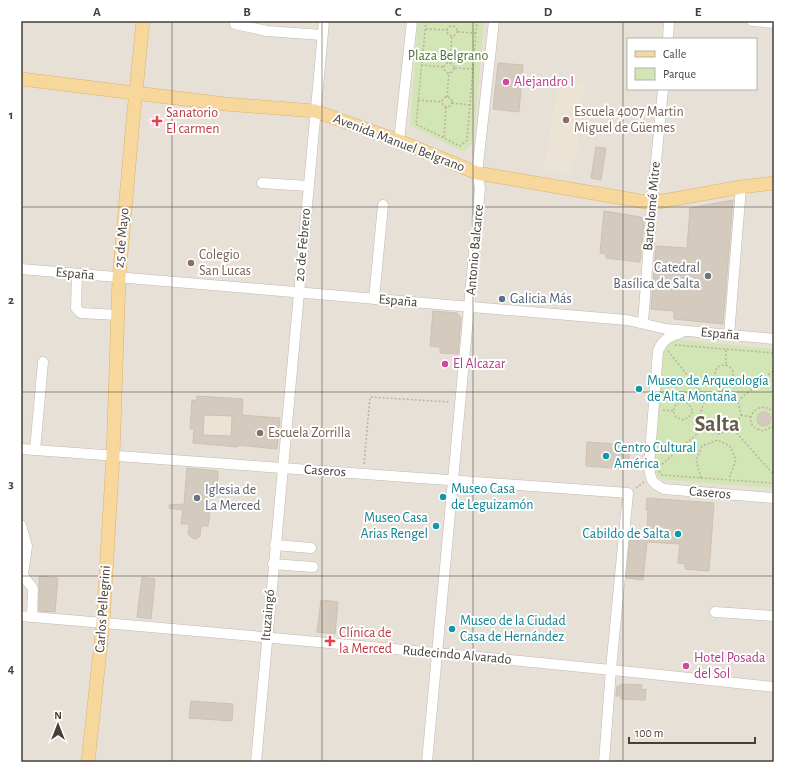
<svg xmlns="http://www.w3.org/2000/svg" width="795" height="783" viewBox="0 0 795 783" font-family="'Alegreya Sans',sans-serif">
  <style>
    .residential { fill: #e7e0d7; fill-rule: evenodd }
    .education { fill: #ebe3d3 }
    .medical { fill: #f3dedd }
    .green { fill: #d2e5b4 }
    .building { fill: #d4cabe; stroke: #cec1b2; fill-rule: evenodd }
    .lines { fill: none; stroke-linecap: round; stroke-linejoin: round }
    .minor-casing { stroke: #c1b9ae; stroke-width: 11 }
    .major-casing { stroke: #dcb36d; stroke-width: 14 }
    .path { stroke: #bfb19e; stroke-width: 1.5; stroke-dasharray: 2 2; stroke-linecap: butt }
    .minor { stroke: #fff; stroke-width: 10 }
    .major { stroke: #f8d79d; stroke-width: 13 }
    .grid { fill: none; stroke: #463f37; stroke-width: 1; stroke-opacity: 0.55 }
    .hotel-dot { fill: #d1479c; stroke: #fff; stroke-width: 1.5 }
    .education-dot { fill: #8d6e63; stroke: #fff; stroke-width: 1.5 }
    .health-dot { fill: #e0444e; stroke: #fff; stroke-width: 1.5 }
    .worship-dot { fill: #6b7280; stroke: #fff; stroke-width: 1.5 }
    .service-dot { fill: #5c6f8a; stroke: #fff; stroke-width: 1.5 }
    .culture-dot { fill: #0f9aa8; stroke: #fff; stroke-width: 1.5 }
    .labels { text-anchor: middle; dominant-baseline: central; stroke-width: 4; stroke-linejoin: round; paint-order: stroke }
    .park-label { font-size: 14px; fill: #4e742e; stroke: #fff }
    .hotel-label { font-size: 14px; fill: #b23c85; stroke: #fff; text-anchor: start }
    .education-label { font-size: 14px; fill: #785e54; stroke: #fff; text-anchor: start }
    .health-label { font-size: 14px; fill: #be3a42; stroke: #fff; text-anchor: start }
    .street-label { font-size: 14px; fill: #463f37; stroke: #fff }
    .worship-label { font-size: 14px; fill: #5b616d; stroke: #fff; text-anchor: end }
    .service-label { font-size: 14px; fill: #4e5e75; stroke: #fff; text-anchor: start }
    .culture-label { font-size: 14px; fill: #0d838f; stroke: #fff; text-anchor: start }
    .town-label { font-size: 22px; font-weight: bold; fill: #685c4f; stroke: #fff }
    .neatline { fill: none; stroke: #463f37; stroke-width: 1.5 }
    .grid-label { font-size: 13px; text-anchor: middle; font-weight: bold; fill: #463f37 }
  </style>
  <rect width="100%" height="100%" fill="#f3efe8"/>
  <path class="residential" d="M21,21H774V762H21ZM628,39H756V89H628Z"/>
  <g class="education">
    <path d="M559,78L585,82L576,159H572L570,174L544,170Z"/>
    <path d="M197,396L243,399L242,415L280,418L277,449L238,445V447L193,443L194,429H190L192,400H196Z"/>
  </g>
  <path class="medical" d="M148,113L166,115L165,130L147,128Z"/>
  <g class="green">
    <path d="M418,21H484L473,142L470,146L464,151L459,150L410,125Z"/>
    <path d="M669,339L774,349V486L771,488L660,479L653,470L662,350Z"/>
  </g>
  <g class="building">
    <path d="M498,63L523,65L519,112L493,109Z"/>
    <path d="M596,147L606,148L601,180L591,178Z"/>
    <path d="M733,200L723,324L674,319V311L651,309L656,246L687,248L690,208Z"/>
    <path d="M604,211L641,217L642,218L644,223L640,262L606,258V254L600,253Z"/>
    <path d="M433,311L457,313L461,318L458,354L440,353V347L430,346Z"/>
    <path d="M197,396L243,399L242,415L280,418L277,449L238,445V447L193,443L194,429H190L192,400L196,401ZM204,415L232,416L231,436L203,435Z"/>
    <circle cx="764" cy="419" r="7"/>
    <path d="M587,442L630,445L628,469L586,466Z"/>
    <path d="M187,468L218,471L217,492L211,491L208,513H210L208,526H201L200,536L196,539L192,538L188,534L189,524H181L183,510L169,508V505L184,504Z"/>
    <path d="M647,498L714,503L709,571L685,569V564L678,563L680,544L647,542L643,580L626,578L630,540L643,541L644,527L647,528L648,510H646Z"/>
    <path d="M39,576L58,578L55,612L39,611Z"/>
    <path d="M142,577L155,579L151,619L137,617Z"/>
    <path d="M321,600L338,602L335,634L317,632Z"/>
    <path d="M621,684L642,685L641,690L646,689L645,700L621,699V696H616L617,686H621Z"/>
    <path d="M191,701L233,704L232,721L189,718Z"/>
  </g>
  <g class="lines">
    <g class="minor-casing">
      <g id="minor">
        <path d="M752,21L774,23"/>
        <path d="M235,24L267,31L322,35"/>
        <path d="M668,39L669,21"/>
        <path d="M399,141L412,21"/>
        <path d="M262,183L308,186"/>
        <path d="M21,269L627,320L666,329L774,339"/>
        <path d="M77,274L76,308L81,313L118,315"/>
        <path d="M374,299L383,205"/>
        <path d="M643,323L652,203L663,89"/>
        <path d="M681,333C670,335 662,340 658,351L649,467C651,481 652,483 664,489L774,498"/>
        <path d="M729,335L741,187"/>
        <path d="M21,449L628,493L611,669L604,762"/>
        <path d="M35,450L43,362"/>
        <path d="M21,525L27,546L23,574C25,580 30,583 33,589L32,617"/>
        <path d="M275,545L311,548"/>
        <path d="M273,564L313,567"/>
        <path d="M715,612L774,616"/>
        <path d="M21,616C272,637 523,660 774,687"/>
        <path d="M256,762L324,21"/>
        <path d="M427,762L480,188L477,173L494,21"/>
      </g>
    </g>
    <g class="major-casing">
      <g id="major">
        <path d="M21,79L225,104L315,111L399,141L477,173L652,203L741,187L774,183"/>
        <path d="M88,762L103,623L113,456L119,278L132,131L143,21"/>
      </g>
    </g>
    <g class="path">
      <path d="M426,21L416,124L460,146L467,140L477,21"/>
      <circle cx="452" cy="31" r="5"/>
      <path d="M426,29L448,30"/>
      <path d="M458,32L476,33"/>
      <path d="M450,63L452,35"/>
      <circle cx="449" cy="68" r="5"/>
      <path d="M421,65L445,67"/>
      <path d="M455,68L473,69"/>
      <path d="M447,97L449,72"/>
      <circle cx="447" cy="102" r="5"/>
      <path d="M418,100L442,102"/>
      <path d="M452,103L470,105"/>
      <path d="M444,137L446,107"/>
      <path d="M675,345L774,353"/>
      <path d="M668,351L706,398"/>
      <path d="M726,364V349"/>
      <circle cx="724" cy="374" r="9"/>
      <path d="M722,391L738,401L741,415L734,429L718,434L706,426L700,413L706,398Z"/>
      <path d="M722,391L724,384"/>
      <path d="M683,401L689,404L693,412L689,417L683,420L676,417L673,411L676,404Z"/>
      <path d="M738,401L774,370"/>
      <path d="M663,410L673,411"/>
      <path d="M774,413C762,398 743,416 754,427C756,429 761,430 763,431L772,427L774,424"/>
      <path d="M741,415L751,417"/>
      <path d="M734,430L774,475"/>
      <path d="M364,464L370,397L450,402"/>
      <path d="M659,467L706,426"/>
      <path d="M659,471L662,475L770,483L774,480"/>
      <path d="M701,478L696,460L702,446L718,440L730,446L736,460L729,479"/>
      <path d="M636,488L644,482"/>
    </g>
    <use href="#minor" class="minor"/>
    <use href="#major" class="major"/>
  </g>
  <path class="grid" d="M172,21V762M322,21V762M473,21V762M623,21V762M21,207H774M21,392H774M21,576H774"/>
  <g class="hotel-dot">
    <circle cx="506" cy="82" r="4"/>
    <circle cx="445" cy="364" r="4"/>
    <circle cx="686" cy="666" r="4"/>
  </g>
  <g class="education-dot">
    <circle cx="566" cy="120" r="4"/>
    <circle cx="191" cy="263" r="4"/>
    <circle cx="260" cy="433" r="4"/>
  </g>
  <g class="health-dot">
    <path d="M155 115h4v4h4v4h-4v4h-4v-4h-4v-4h4z"/>
    <path d="M328 635h4v4h4v4h-4v4h-4v-4h-4v-4h4z"/>
  </g>
  <g class="worship-dot">
    <circle cx="708" cy="276" r="4"/>
    <circle cx="197" cy="498" r="4"/>
  </g>
  <circle class="service-dot" cx="502" cy="299" r="4"/>
  <g class="culture-dot">
    <circle cx="639" cy="389" r="4"/>
    <circle cx="606" cy="456" r="4"/>
    <circle cx="443" cy="497" r="4"/>
    <circle cx="436" cy="526" r="4"/>
    <circle cx="678" cy="534" r="4"/>
    <circle cx="452" cy="629" r="4"/>
  </g>
  <g class="labels">
    <g class="park-label">
      <text x="448" y="56">Plaza Belgrano</text>
    </g>
    <g class="hotel-label">
      <text x="514" y="82">Alejandro I</text>
      <text x="453" y="364">El Alcazar</text>
      <text x="694" y="658">Hotel Posada<tspan x="694" dy="16">del Sol</tspan></text>
    </g>
    <g class="education-label">
      <text x="574" y="112">Escuela 4007 Martin<tspan x="574" dy="16">Miguel de Güemes</tspan></text>
      <text x="199" y="255">Colegio<tspan x="199" dy="16">San Lucas</tspan></text>
      <text x="268" y="433">Escuela Zorrilla</text>
    </g>
    <g class="health-label">
      <text x="166" y="113">Sanatorio<tspan x="166" dy="16">El carmen</tspan></text>
      <text x="339" y="633">Clínica de<tspan x="339" dy="16">la Merced</tspan></text>
    </g>
    <g class="street-label">
      <text transform="translate(399 143) rotate(21)">Avenida Manuel Belgrano</text>
      <text transform="translate(652 206) rotate(-85)">Bartolomé Mitre</text>
      <text transform="translate(122 238) rotate(-85)">25 de Mayo</text>
      <text transform="translate(303 245) rotate(-85)">20 de Febrero</text>
      <text transform="translate(475 250) rotate(-85)">Antonio Balcarce</text>
      <text transform="translate(75 274) rotate(5)">España</text>
      <text transform="translate(398 301) rotate(5)">España</text>
      <text transform="translate(720 334) rotate(5)">España</text>
      <text transform="translate(325 471) rotate(4)">Caseros</text>
      <text transform="translate(710 493) rotate(5)">Caseros</text>
      <text transform="translate(103 609) rotate(-86)">Carlos Pellegrini</text>
      <text transform="translate(268 615) rotate(-85)">Ituzaingó</text>
      <text transform="translate(457 655) rotate(5)">Rudecindo Alvarado</text>
    </g>
    <g class="worship-label">
      <text x="700" y="268">Catedral<tspan x="700" dy="16">Basílica de Salta</tspan></text>
      <text x="205" y="490" text-anchor="start">Iglesia de<tspan x="205" dy="16">La Merced</tspan></text>
    </g>
    <g class="service-label">
      <text x="510" y="299">Galicia Más</text>
    </g>
    <g class="culture-label">
      <text x="647" y="381">Museo de Arqueología<tspan x="647" dy="16">de Alta Montaña</tspan></text>
      <text x="614" y="448">Centro Cultural<tspan x="614" dy="16">América</tspan></text>
      <text x="451" y="489">Museo Casa<tspan x="451" dy="16">de Leguizamón</tspan></text>
      <text x="428" y="518" text-anchor="end">Museo Casa<tspan x="428" dy="16">Arias Rengel</tspan></text>
      <text x="670" y="534" text-anchor="end">Cabildo de Salta</text>
      <text x="460" y="621">Museo de la Ciudad<tspan x="460" dy="16">Casa de Hernández</tspan></text>
    </g>
    <g class="town-label">
      <text x="717" y="424">Salta</text>
    </g>
  </g>
  <rect width="795" height="783" fill="none" stroke="#ffffff" stroke-width="44"/>
  <rect x="627" y="38" width="130" height="52" fill="#ffffff" stroke="#b5b2af"/>
  <rect x="635" y="51" width="20" height="6" fill="#f8d79d" stroke="#b5b2af"/>
  <text x="663" y="58" font-size="12" fill="#463f37">Calle</text>
  <rect x="635" y="68" width="20" height="12" fill="#d2e5b4" stroke="#b5b2af"/>
  <text x="663" y="78" font-size="12" fill="#463f37">Parque</text>
  <g transform="translate(58 725)" stroke="#ffffff" stroke-width="3" paint-order="stroke">
  <path d="M0-3L7 15L0 10L-7 15Z" fill="#463f37"/>
  <text y="-6" font-size="11" font-weight="bold" text-anchor="middle" fill="#463f37">N</text>
  </g>
  <path d="M629 737v6h126v-6" fill="none" stroke="#463f37" stroke-width="2"/>
  <text x="635" y="737" font-size="12" fill="#463f37" stroke="#ffffff" stroke-width="3" paint-order="stroke">100 m</text>
  <rect x="22" y="22" width="751" height="739" class="neatline"/>
  <g class="grid-label">
    <text x="97" y="16">A</text>
    <text x="247" y="16">B</text>
    <text x="398" y="16">C</text>
    <text x="548" y="16">D</text>
    <text x="698" y="16">E</text>
    <text x="11" y="119">1</text>
    <text x="11" y="304">2</text>
    <text x="11" y="488">3</text>
    <text x="11" y="673">4</text>
  </g>
</svg>
